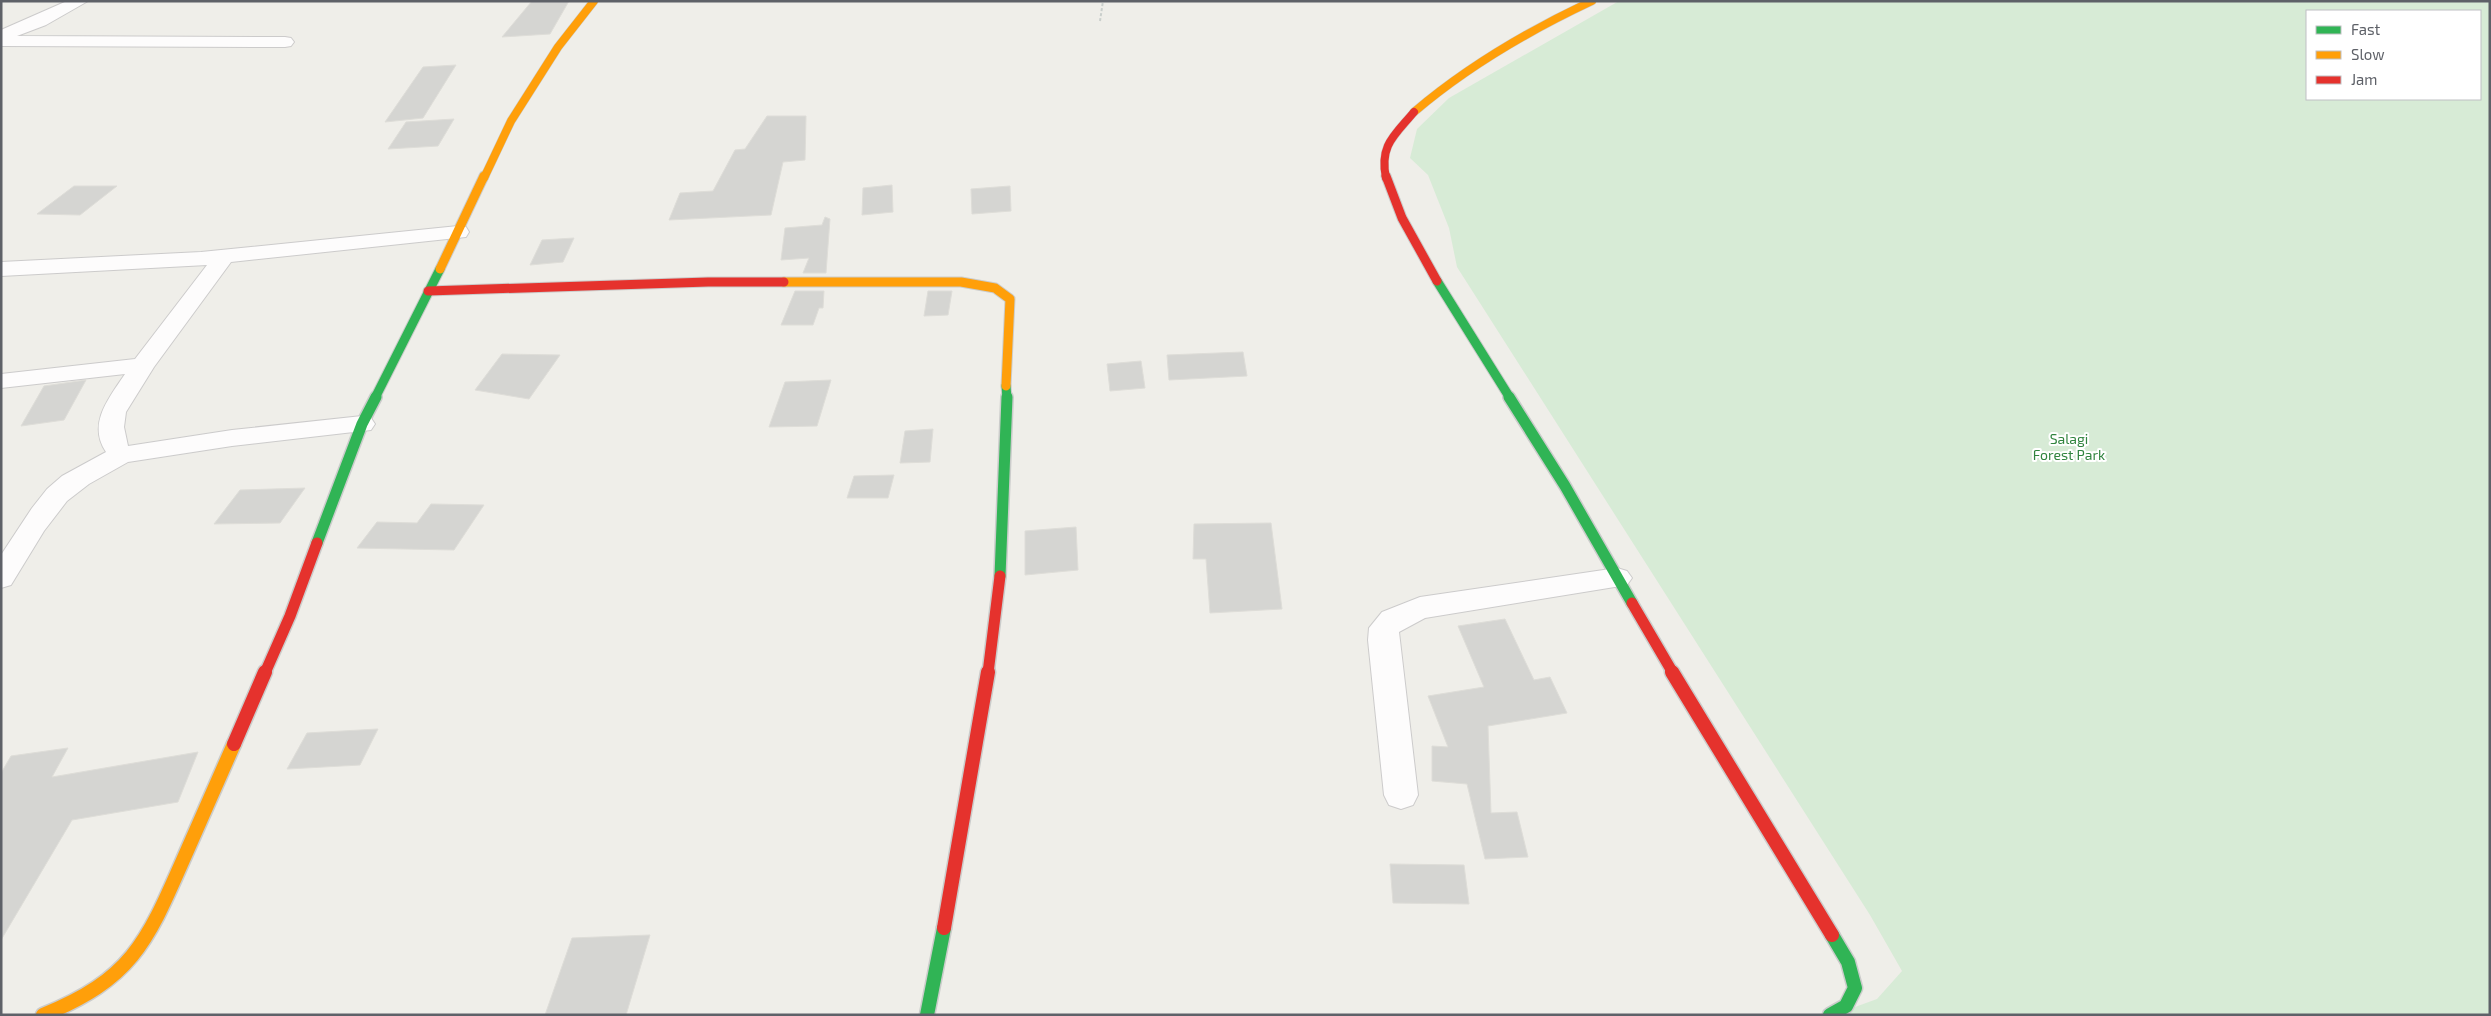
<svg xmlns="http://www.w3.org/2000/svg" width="2491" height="1016" viewBox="0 0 2491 1016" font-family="'Exo 2',sans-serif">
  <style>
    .green { fill: #d7ebd6; fill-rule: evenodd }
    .building { fill: #d5d5d2; stroke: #deddd8 }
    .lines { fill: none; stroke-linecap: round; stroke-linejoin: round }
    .street-casing { stroke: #cccbcb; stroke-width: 2 }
    .fast-far2-casing { stroke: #cbcccb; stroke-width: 11 }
    .fast-far1-casing { stroke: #cbcccb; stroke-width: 14 }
    .fast-casing { stroke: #cbcccb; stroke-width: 17 }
    .slow-far2-casing { stroke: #cbcccb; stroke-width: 9 }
    .slow-far1-casing { stroke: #cbcccb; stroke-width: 11 }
    .slow-casing { stroke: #cbcccb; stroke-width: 17 }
    .jam-far3-casing { stroke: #cbcccb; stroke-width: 9 }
    .jam-far2-casing { stroke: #cbcccb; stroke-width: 11 }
    .jam-far1-casing { stroke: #cbcccb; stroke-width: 14 }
    .jam-casing { stroke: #cbcccb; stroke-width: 17 }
    .path { stroke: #cacfcc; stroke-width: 2; stroke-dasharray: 3 2; stroke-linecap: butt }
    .street { fill: #fdfcfc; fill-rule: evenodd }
    .fast-far2 { stroke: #30b455; stroke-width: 9 }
    .fast-far1 { stroke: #30b455; stroke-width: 11 }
    .fast { stroke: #30b455; stroke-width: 14 }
    .slow-far2 { stroke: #ff9f0a; stroke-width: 8 }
    .slow-far1 { stroke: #ff9f0a; stroke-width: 9 }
    .slow { stroke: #ff9f0a; stroke-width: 14 }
    .jam-far3 { stroke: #e5322d; stroke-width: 8 }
    .jam-far2 { stroke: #e5322d; stroke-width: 9 }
    .jam-far1 { stroke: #e5322d; stroke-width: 11 }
    .jam { stroke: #e5322d; stroke-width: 14 }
    .labels { text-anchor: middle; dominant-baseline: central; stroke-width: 4; stroke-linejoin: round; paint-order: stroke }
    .park-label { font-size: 14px; fill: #30843e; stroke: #fff }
  </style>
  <rect width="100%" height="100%" fill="#efeee9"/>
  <path class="green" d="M1619,1H2490V1015H1833L1877,999L1902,971L1870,915L1457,267L1449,228L1428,175L1410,158L1417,129L1449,98ZM2307,11H2480V99H2307Z"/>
  <g class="building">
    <path d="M532,1H569L550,34L502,37Z"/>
    <path d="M456,65L423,118L385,122L423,67Z"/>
    <path d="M767,116H806L805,160L783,162L771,215L669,220L680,193L713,191L735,150L745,149Z"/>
    <path d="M454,119L438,146L388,149L406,122Z"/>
    <path d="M892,185L893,212L862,215L863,188Z"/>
    <path d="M74,186H117L80,215L37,214Z"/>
    <path d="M1010,186L1011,211L972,214L971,189Z"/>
    <path d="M825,217L830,219L826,273H803L809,258L781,260L785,228L822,225Z"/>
    <path d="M574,238L563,262L530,265L542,240Z"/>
    <path d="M795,291H824L823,308H819L813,325H781Z"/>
    <path d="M928,291H952L948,315L924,316Z"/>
    <path d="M1243,352L1247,376L1169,380L1167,355Z"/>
    <path d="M502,354L560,355L529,399L475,390Z"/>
    <path d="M1141,361L1145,388L1110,391L1107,364Z"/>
    <path d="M86,380L64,420L21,426L44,386Z"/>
    <path d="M831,380L817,426L769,427L785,382Z"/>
    <path d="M933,429L930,462L900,463L905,431Z"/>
    <path d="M894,475L888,498H847L854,476Z"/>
    <path d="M305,488L280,523L214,524L240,490Z"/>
    <path d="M431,504L484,505L454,550L357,548L377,522L417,523Z"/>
    <path d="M1271,523L1282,609L1210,613L1206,559H1193L1194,524Z"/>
    <path d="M1076,527L1078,570L1025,575V531Z"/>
    <path d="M1505,619L1534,680L1550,677L1567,713L1488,726L1491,813L1517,812L1528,857L1485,859L1467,784L1432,781V746L1448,747L1428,696L1484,687L1458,626Z"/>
    <path d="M378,729L360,765L287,769L307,733Z"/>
    <path d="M68,748L52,777L198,752L178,802L72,820L1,940V773L11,756Z"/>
    <path d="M1390,864L1464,865L1469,904L1393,903Z"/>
    <path d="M650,935L626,1015H545L572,938Z"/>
  </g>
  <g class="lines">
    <g class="street-casing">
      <g id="street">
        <path d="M67,1H88L46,25L17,36L285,37L291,38L294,42L291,46L285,47L1,46V30Z"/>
        <path d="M458,226L466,227L469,232L466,237L231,262L154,367L126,412L124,427L128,446L232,430L362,416L371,418L375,424L371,430L232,446L128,462L89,484L67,501L44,531L11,585L1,588V555L32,508L47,489L62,476L106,452C87,424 109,398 125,374L1,388V374L135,359L207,265L1,276V262L201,252Z"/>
        <path d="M1617,568L1627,571L1632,578L1627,585L1425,618L1399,632L1418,795L1413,805L1401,809L1389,805L1384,795L1368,640L1369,628L1382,612L1420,597Z"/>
      </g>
    </g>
    <g class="fast-far2-casing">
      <g id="fast-far2">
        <path d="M1437,281L1510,398"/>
        <path d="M1006,386L1007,398"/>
        <path d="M375,398L440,269"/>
      </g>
    </g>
    <g class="fast-far1-casing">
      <g id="fast-far1">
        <path d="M1509,397L1565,486L1632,603"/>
        <path d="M317,543L362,424L376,397"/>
        <path d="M1000,576L1007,397"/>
      </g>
    </g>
    <g class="fast-casing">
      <g id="fast">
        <path d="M927,1015L944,928"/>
        <path d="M1830,1015L1846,1006L1855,988L1848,962L1832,935"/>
      </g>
    </g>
    <g class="slow-far2-casing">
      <g id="slow-far2">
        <path d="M1414,112C1468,66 1528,31 1592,1"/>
        <path d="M484,178L511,121L558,47L594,1"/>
      </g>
    </g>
    <g class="slow-far1-casing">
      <g id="slow-far1">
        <path d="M440,269L484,176"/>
        <path d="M784,282H961L995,288L1010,299L1006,386"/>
      </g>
    </g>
    <g class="slow-casing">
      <path id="slow" d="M43,1015C132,979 147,942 183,860C200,821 217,783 234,744"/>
    </g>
    <g class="jam-far3-casing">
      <path id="jam-far3" d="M1386,178C1379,145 1395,135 1414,112"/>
    </g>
    <g class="jam-far2-casing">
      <g id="jam-far2">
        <path d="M1386,176L1402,218L1437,281"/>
        <path d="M428,291L708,282H784"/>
      </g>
    </g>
    <g class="jam-far1-casing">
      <g id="jam-far1">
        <path d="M1632,603L1673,673"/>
        <path d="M265,673L290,616L317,543"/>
        <path d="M988,673L1000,576"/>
      </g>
    </g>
    <g class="jam-casing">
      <g id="jam">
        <path d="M1672,672L1832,935"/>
        <path d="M234,744L265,672"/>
        <path d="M944,928L988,672"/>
      </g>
    </g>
    <path class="path" d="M1100,21L1103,1"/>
    <use href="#street" class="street"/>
    <use href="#fast-far2" class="fast-far2"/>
    <use href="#fast-far1" class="fast-far1"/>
    <use href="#fast" class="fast"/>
    <use href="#slow-far2" class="slow-far2"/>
    <use href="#slow-far1" class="slow-far1"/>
    <use href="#slow" class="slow"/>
    <use href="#jam-far3" class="jam-far3"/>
    <use href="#jam-far2" class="jam-far2"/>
    <use href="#jam-far1" class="jam-far1"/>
    <use href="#jam" class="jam"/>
  </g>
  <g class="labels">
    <g class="park-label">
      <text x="2069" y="438">Salagi<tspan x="2069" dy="16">Forest Park</tspan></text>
    </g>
  </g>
  <rect width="2491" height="1016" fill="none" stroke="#5e6168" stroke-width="5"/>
  <rect x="2306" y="10" width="175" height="90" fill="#ffffff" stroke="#bfc0c3"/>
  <rect x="2316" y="26" width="25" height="8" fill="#30b455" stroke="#bfc0c3"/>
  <text x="2351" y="35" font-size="15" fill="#5e6168">Fast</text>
  <rect x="2316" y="51" width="25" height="8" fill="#ff9f0a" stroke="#bfc0c3"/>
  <text x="2351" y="60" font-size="15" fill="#5e6168">Slow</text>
  <rect x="2316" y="76" width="25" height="8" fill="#e5322d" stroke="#bfc0c3"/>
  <text x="2351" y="85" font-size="15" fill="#5e6168">Jam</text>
</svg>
